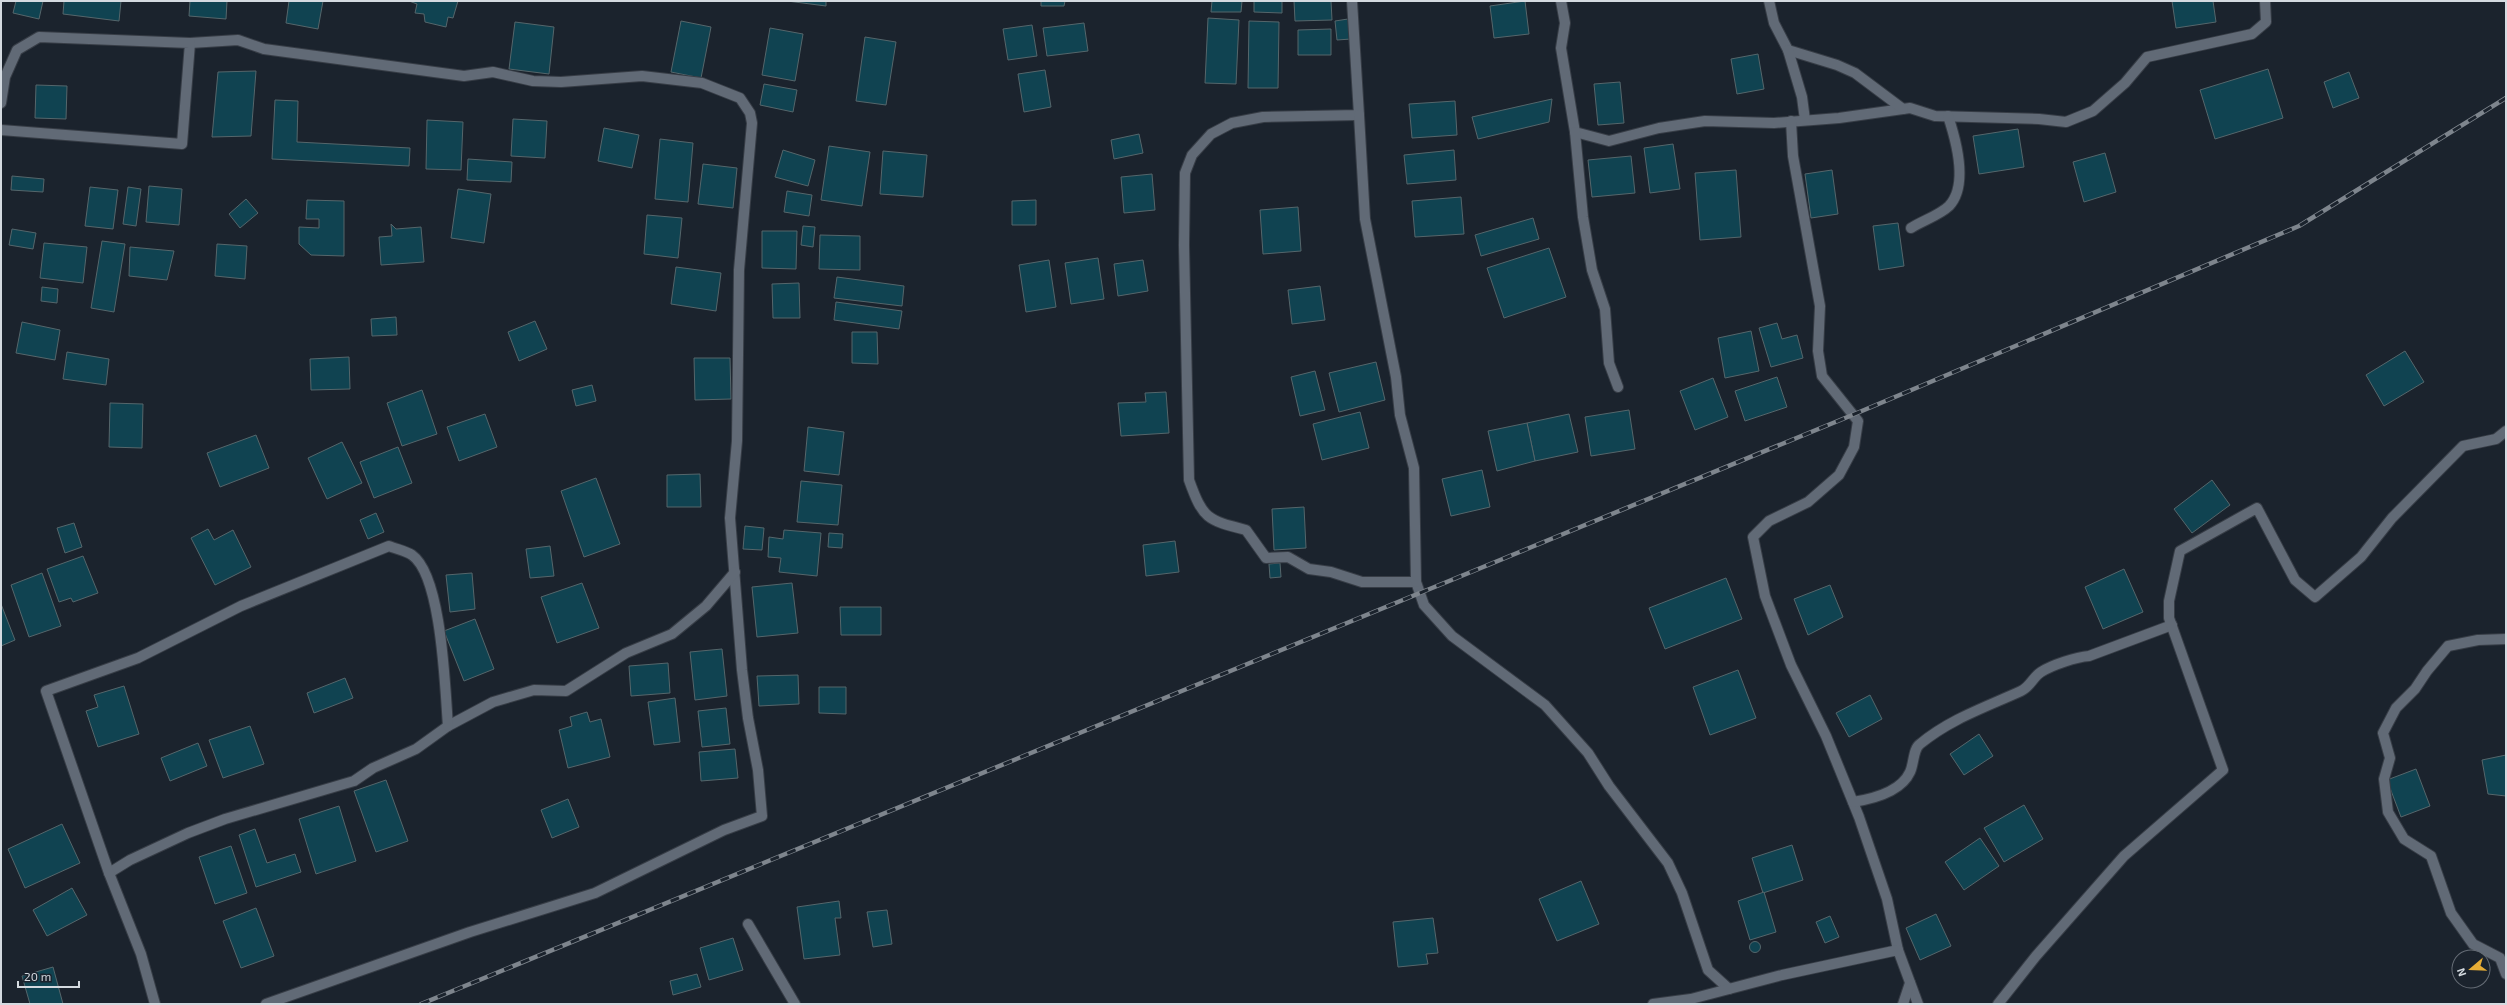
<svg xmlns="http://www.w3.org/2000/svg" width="2507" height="1005" viewBox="0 0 2507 1005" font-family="'Exo 2',sans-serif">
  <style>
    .building { fill: #104351; stroke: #55666b }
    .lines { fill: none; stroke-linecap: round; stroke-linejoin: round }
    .street-casing { stroke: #373d46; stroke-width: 12 }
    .street { stroke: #616a76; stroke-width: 10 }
    .rail-casing { stroke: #7e858d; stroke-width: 4.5 }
    .rail { stroke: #1b232d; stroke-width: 3; stroke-dasharray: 9; stroke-linecap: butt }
  </style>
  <rect width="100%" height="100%" fill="#1b232d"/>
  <g class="building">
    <path d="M16,1H43L39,19L13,13Z"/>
    <path d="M64,1H121L119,21L63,14Z"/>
    <path d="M190,1H227L226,19L189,16Z"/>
    <path d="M289,1H323L318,29L286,23Z"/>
    <path d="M409,1H458L453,18L448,17L446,27L425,22L424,14L415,13L417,4Z"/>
    <path d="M787,1H826V6Z"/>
    <path d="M1041,1H1065L1064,6H1041Z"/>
    <path d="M1212,1H1242L1241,12H1211Z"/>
    <path d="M1254,1H1282V13L1254,12Z"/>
    <path d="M1294,1H1331L1332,20L1295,21Z"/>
    <path d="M1525,1L1529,34L1494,38L1490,6Z"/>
    <path d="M2172,1H2213L2216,22L2176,28Z"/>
    <path d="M1208,18L1239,20L1236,84L1205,83Z"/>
    <path d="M1348,19L1351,39L1337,40L1335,21Z"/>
    <path d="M681,21L711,27L701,78L671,72Z"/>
    <path d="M1249,21L1279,22L1278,88H1248Z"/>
    <path d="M515,22L554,27L549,74L509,69Z"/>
    <path d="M1084,23L1088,51L1047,56L1043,28Z"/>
    <path d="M1032,25L1037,56L1008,60L1003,29Z"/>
    <path d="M770,28L803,34L795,81L762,75Z"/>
    <path d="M1331,29V55H1298V30Z"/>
    <path d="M865,37L896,42L886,105L856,101Z"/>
    <path d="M1758,54L1764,89L1737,94L1731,59Z"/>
    <path d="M2268,69L2283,118L2215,139L2200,90Z"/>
    <path d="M1045,70L1051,107L1024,112L1018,74Z"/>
    <path d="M256,71L251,136L212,137L218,72Z"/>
    <path d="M2349,72L2359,98L2333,108L2324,82Z"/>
    <path d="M1620,82L1624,123L1598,125L1594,84Z"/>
    <path d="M764,84L797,90L793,112L760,105Z"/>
    <path d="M36,85L67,86L66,119L35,118Z"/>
    <path d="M1552,99L1549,122L1478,139L1472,117Z"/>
    <path d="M275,100L298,101L297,142L410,148L409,166L272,159Z"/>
    <path d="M1455,101L1457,135L1412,138L1409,104Z"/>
    <path d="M513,119L547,121L545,158L511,156Z"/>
    <path d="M427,120L463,122L461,170L426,169Z"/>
    <path d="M604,128L639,135L632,168L598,161Z"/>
    <path d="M2018,129L2024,167L1979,174L1973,136Z"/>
    <path d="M1139,134L1143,153L1114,159L1111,140Z"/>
    <path d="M660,139L693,143L688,202L655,199Z"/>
    <path d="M1673,144L1680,189L1650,193L1644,148Z"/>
    <path d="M829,146L870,152L862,206L821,200Z"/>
    <path d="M783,150L815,160L808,186L775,177Z"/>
    <path d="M1454,150L1456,180L1407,184L1404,155Z"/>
    <path d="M883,151L927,155L923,197L880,194Z"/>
    <path d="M2105,153L2116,192L2084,202L2073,162Z"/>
    <path d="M1631,156L1635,193L1592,197L1588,160Z"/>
    <path d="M468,159L512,162L511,182L467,180Z"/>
    <path d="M703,164L737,168L733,208L698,204Z"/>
    <path d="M1736,170L1741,237L1700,240L1695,173Z"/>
    <path d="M1832,170L1838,214L1811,218L1805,174Z"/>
    <path d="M1152,174L1155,210L1124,213L1121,177Z"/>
    <path d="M12,176L44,179L43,192L11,190Z"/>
    <path d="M149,186L182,189L179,225L146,222Z"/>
    <path d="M90,187L118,190L113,229L85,226Z"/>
    <path d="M128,187L141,189L136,226L123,224Z"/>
    <path d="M458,189L491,194L484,243L451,238Z"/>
    <path d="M787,191L812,195L809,216L784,212Z"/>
    <path d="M1461,197L1464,234L1415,237L1412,201Z"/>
    <path d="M246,199L258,213L240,228L229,214Z"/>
    <path d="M307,200L344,201V256L311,255L299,244V227L319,228V219H306Z"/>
    <path d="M1036,200V225H1012V201Z"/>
    <path d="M1298,207L1301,251L1263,254L1260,210Z"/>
    <path d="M647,215L682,218L678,258L644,254Z"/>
    <path d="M1533,218L1539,239L1481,256L1475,235Z"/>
    <path d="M1898,223L1904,266L1879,270L1873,226Z"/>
    <path d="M391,224L396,229L421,227L424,262L381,265L379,237L392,236Z"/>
    <path d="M803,226L815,227L813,247L801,245Z"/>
    <path d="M12,229L36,233L33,249L9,245Z"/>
    <path d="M762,231H797L796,269L762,268Z"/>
    <path d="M820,235L860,236V270L819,269Z"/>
    <path d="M102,241L125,244L114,312L91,308Z"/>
    <path d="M44,243L87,247L83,283L40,278Z"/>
    <path d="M217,244L247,246L245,279L215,276Z"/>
    <path d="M130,247L174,251L167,280L129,276Z"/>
    <path d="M1549,248L1566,297L1504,318L1487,268Z"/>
    <path d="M1098,258L1104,299L1071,304L1065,263Z"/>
    <path d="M1049,260L1056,307L1026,312L1019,265Z"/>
    <path d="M1143,260L1148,291L1118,296L1114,264Z"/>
    <path d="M676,267L721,273L716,311L671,304Z"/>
    <path d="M837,277L904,286L902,306L834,298Z"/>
    <path d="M799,283L800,318H773L772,284Z"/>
    <path d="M1320,286L1325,320L1292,324L1288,290Z"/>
    <path d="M42,287L58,289L57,303L41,301Z"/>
    <path d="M836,302L902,311L899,329L834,320Z"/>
    <path d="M396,317L397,335L372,336L371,319Z"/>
    <path d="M535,321L547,349L519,361L508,332Z"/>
    <path d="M22,322L60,330L55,360L16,353Z"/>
    <path d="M1777,323L1782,339L1797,335L1803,358L1771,367L1759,328Z"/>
    <path d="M1751,331L1759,371L1725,378L1718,338Z"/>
    <path d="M852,332H877L878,364L852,363Z"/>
    <path d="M2405,351L2424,382L2384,406L2366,375Z"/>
    <path d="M67,352L109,359L106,385L63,379Z"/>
    <path d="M349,357L350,389L311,390L310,359Z"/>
    <path d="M694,358H730L731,399L695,400Z"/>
    <path d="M1376,362L1385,400L1339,412L1329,373Z"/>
    <path d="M1315,371L1325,410L1300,416L1291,377Z"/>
    <path d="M1777,377L1787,407L1745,421L1735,391Z"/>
    <path d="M1713,378L1728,417L1695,430L1680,391Z"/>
    <path d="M592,385L596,401L576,406L572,390Z"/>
    <path d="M422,390L437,434L402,446L387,403Z"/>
    <path d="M1166,392L1169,433L1121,436L1118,403L1146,402L1145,393Z"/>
    <path d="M110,403L143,404L142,448L109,447Z"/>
    <path d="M1629,410L1635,449L1591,456L1585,417Z"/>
    <path d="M1360,412L1369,448L1322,460L1313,424Z"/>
    <path d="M485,414L497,447L459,461L447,427Z"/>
    <path d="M1569,414L1578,452L1535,461L1527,423Z"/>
    <path d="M1527,423L1535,461L1497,471L1488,431Z"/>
    <path d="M808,427L844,432L839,475L804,471Z"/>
    <path d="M256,435L269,468L220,487L207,453Z"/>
    <path d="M342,442L362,483L327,499L308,458Z"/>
    <path d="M398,447L412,483L374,498L360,462Z"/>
    <path d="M1482,470L1490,507L1451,516L1442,479Z"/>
    <path d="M700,474L701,507H667V475Z"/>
    <path d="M596,478L620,544L584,557L561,491Z"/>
    <path d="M2212,480L2230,505L2192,533L2174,509Z"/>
    <path d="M801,481L842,485L838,525L797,522Z"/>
    <path d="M1304,507L1306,548L1274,550L1272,509Z"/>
    <path d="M376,513L384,532L368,539L360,520Z"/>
    <path d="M74,523L82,547L65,553L57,528Z"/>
    <path d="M745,526L764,528L762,550L743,549Z"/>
    <path d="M208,529L214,540L233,530L251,567L215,585L191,538Z"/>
    <path d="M784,530L821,533L817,576L779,572L781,558L768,557L769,537L783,539Z"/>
    <path d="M829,533L843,534L842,548L828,547Z"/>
    <path d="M1175,541L1179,572L1146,576L1143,545Z"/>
    <path d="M550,546L554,576L530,578L526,549Z"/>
    <path d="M83,556L98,593L73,602L71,598L59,602L47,569Z"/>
    <path d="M1280,563L1281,577L1270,578L1269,564Z"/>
    <path d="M2124,569L2143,612L2103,629L2085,587Z"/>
    <path d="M42,573L61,626L29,637L11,585Z"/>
    <path d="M472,573L475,609L450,612L446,575Z"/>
    <path d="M1726,578L1742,619L1665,649L1649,608Z"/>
    <path d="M582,583L599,628L557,643L541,597Z"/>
    <path d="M792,583L798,633L757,637L752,587Z"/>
    <path d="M1830,585L1843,617L1808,635L1794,599Z"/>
    <path d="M1,604L15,640L1,646Z"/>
    <path d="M840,607H881V635H841Z"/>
    <path d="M475,619L494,669L464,681L444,631Z"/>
    <path d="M722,649L727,696L695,700L690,652Z"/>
    <path d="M668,663L670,693L631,696L629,666Z"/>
    <path d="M1738,670L1756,718L1710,735L1693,687Z"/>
    <path d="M798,675L799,704L759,706L757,676Z"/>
    <path d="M345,678L353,698L314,713L307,693Z"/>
    <path d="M124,686L139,734L98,747L86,711L98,707L94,695Z"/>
    <path d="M819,687H846V714L819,713Z"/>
    <path d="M1870,695L1882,719L1849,737L1836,713Z"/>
    <path d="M675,698L680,742L654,745L648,702Z"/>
    <path d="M726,708L730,744L702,747L698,711Z"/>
    <path d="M587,712L590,722L601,719L610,757L568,768L559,730L572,726L570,717Z"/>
    <path d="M250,726L264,764L223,778L209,740Z"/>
    <path d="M1979,734L1993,756L1964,775L1950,754Z"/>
    <path d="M198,743L207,766L170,781L161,758Z"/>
    <path d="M735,749L738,778L701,781L699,752Z"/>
    <path d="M2506,755V796L2488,794L2482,760Z"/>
    <path d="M2416,769L2430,806L2401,817L2387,780Z"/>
    <path d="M386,780L408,841L376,852L354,791Z"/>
    <path d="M568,799L579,827L552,838L541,810Z"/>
    <path d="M2024,805L2043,839L2004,862L1984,828Z"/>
    <path d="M339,806L356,861L316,874L299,819Z"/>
    <path d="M62,824L80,863L25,888L8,849Z"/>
    <path d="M255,829L267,863L295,854L301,872L256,887L239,835Z"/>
    <path d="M1980,838L1999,866L1964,890L1945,862Z"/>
    <path d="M1792,845L1803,880L1763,893L1752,858Z"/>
    <path d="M231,846L247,893L215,904L199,857Z"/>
    <path d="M1581,881L1599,924L1557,941L1539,899Z"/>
    <path d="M72,888L87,915L47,936L33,910Z"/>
    <path d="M1764,892L1776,932L1750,940L1738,901Z"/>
    <path d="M839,901L841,918H835L840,955L804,959L797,907Z"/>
    <path d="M256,908L274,956L241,968L223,921Z"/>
    <path d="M887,910L892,944L873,947L867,912Z"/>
    <path d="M1936,914L1951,946L1920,960L1906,928Z"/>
    <path d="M1830,916L1839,937L1825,943L1816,922Z"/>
    <path d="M1433,918L1438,953L1426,954L1428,964L1398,967L1393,922Z"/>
    <path d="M733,938L743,970L709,980L700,948Z"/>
    <circle cx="1755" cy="947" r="5.5"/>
    <path d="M53,967L63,1004H30L22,976Z"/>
    <path d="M697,974L701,987L673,995L670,981Z"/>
  </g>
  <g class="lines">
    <g class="street-casing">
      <g id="street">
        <path d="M1352,1L1359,115L1263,117L1232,123L1211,134L1192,155L1185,173L1184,245L1189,480C1203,519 1207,520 1246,530L1266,558L1288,557L1309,569L1331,572L1362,582H1416L1424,605L1452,636L1545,705L1588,753L1609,786L1668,863L1682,893L1708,970L1729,989"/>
        <path d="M1561,1L1565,23L1561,48L1575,132L1609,141L1659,128L1705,121L1774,123L1839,118L1910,108L1935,116L2039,119L2066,122L2093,111L2125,83L2147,57L2252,34L2266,22L2265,1"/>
        <path d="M1769,1L1774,23L1788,50L1837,65L1855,73L1903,109"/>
        <path d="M190,43L238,40L264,49L464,76L493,72L533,81L561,82L642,76L702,83L740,98L750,113L752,123L739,270L737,441L730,518L742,670L748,718L758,770L762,816L724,830L595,893L470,932L266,1004"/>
        <path d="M1788,50L1802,97L1805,120"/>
        <path d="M1,103L5,77L17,50L39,37L190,43L182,144L1,130"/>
        <path d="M1359,115L1365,219L1396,377L1400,415L1414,468L1416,582"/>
        <path d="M1791,121L1793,156L1820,306L1818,351L1822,376L1858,421L1854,447L1839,475L1808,502L1769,521L1753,537L1765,596L1791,665L1826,736L1859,817L1887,899L1898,950"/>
        <path d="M1575,132L1583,217L1592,270L1605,309L1609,363L1618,387"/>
        <path d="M1911,228C1922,221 1940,215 1949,206C1969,185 1956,140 1948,116"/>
        <path d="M2506,639L2478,640L2448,646L2427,671L2415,689L2396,708L2383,733L2390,758L2384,779L2388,812L2404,839L2431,856L2451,913L2473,944L2500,958L2506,974"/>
        <path d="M1853,802C1872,799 1901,792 1910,772C1914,764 1913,749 1920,744C1950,719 1986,707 2021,691C2030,687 2033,677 2041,672C2052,665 2076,657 2089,656L2172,625"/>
        <path d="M109,873L130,860L188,833L225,819L354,781L373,768L416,749L448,726L493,702L534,690L566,691L626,653L672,634L706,606L735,572"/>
        <path d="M748,924L795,1004"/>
        <path d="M155,1004L141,954L109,873L46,691L138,658L241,606L389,546C396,549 406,551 412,555C442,576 445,689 448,726"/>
        <path d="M1653,1004L1691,999L1782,975L1898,950L1918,1004"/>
        <path d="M1903,1004L1910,983"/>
        <path d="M1998,1004L2036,956L2124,856L2223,770L2169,618V601L2180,551L2257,508L2295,580L2315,597L2361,557L2392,518L2463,446L2496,439L2506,431"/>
      </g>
    </g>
    <use href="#street" class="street"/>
    <g class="rail-casing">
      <path id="rail" d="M421,1004L1850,416L2299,226L2506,98"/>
    </g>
    <use href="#rail" class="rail"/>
  </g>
  <rect width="2507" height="1005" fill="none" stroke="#d4dae0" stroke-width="4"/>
  <g transform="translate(2471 969) rotate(251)"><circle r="19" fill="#1b232d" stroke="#656c75"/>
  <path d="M0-3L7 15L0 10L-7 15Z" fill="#e6ad36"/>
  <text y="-6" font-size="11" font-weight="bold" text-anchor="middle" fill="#d4dae0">N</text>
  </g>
  <path d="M18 981v6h61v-6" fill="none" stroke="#d4dae0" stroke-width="2"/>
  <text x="24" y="981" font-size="12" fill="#d4dae0" stroke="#1b232d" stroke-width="3" paint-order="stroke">20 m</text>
</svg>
